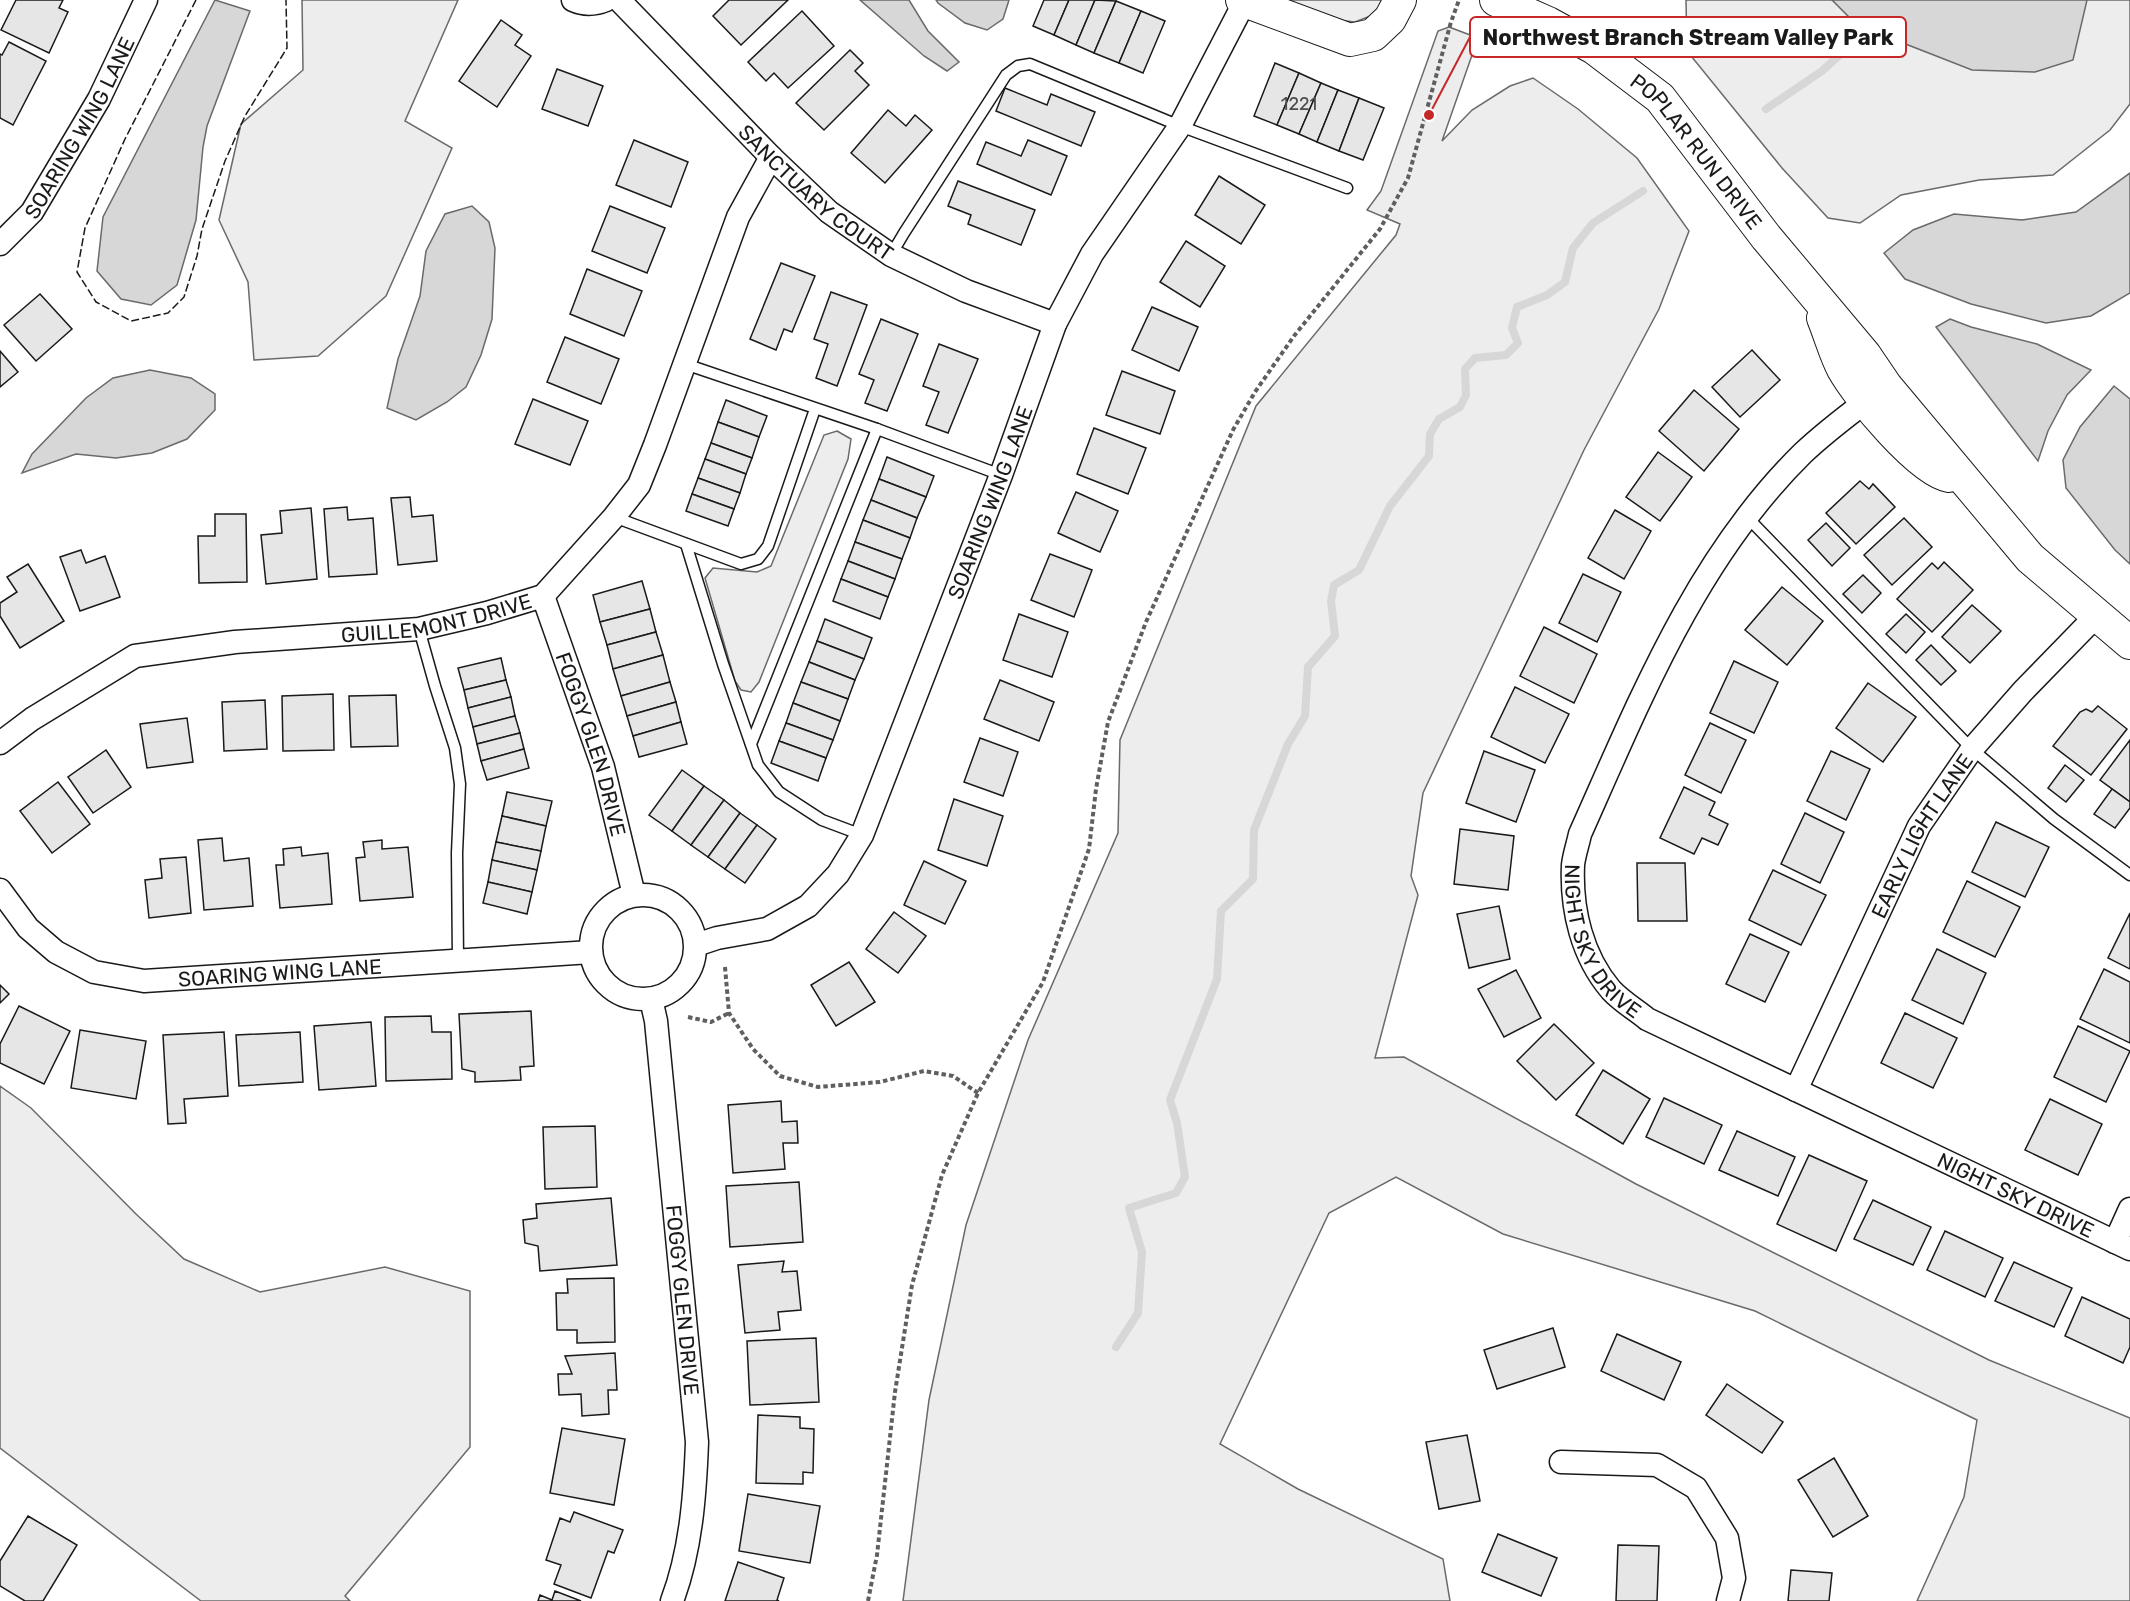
<svg xmlns="http://www.w3.org/2000/svg" width="2130" height="1601" viewBox="0 0 2130 1601" font-family="Rubik,sans-serif">
  <style>
    .built { fill: #ededed; stroke: #6a6a6a; stroke-width: 1.5 }
    .water { fill: #d7d7d7; stroke: #6a6a6a; stroke-width: 1.5 }
    .lines { fill: none; stroke-linecap: round; stroke-linejoin: round }
    .stream { stroke: #d7d7d7; stroke-width: 8 }
    .building { fill: #e6e6e6; stroke: #1a1a1a; stroke-width: 1.5 }
    .lane-casing { stroke: #1a1a1a; stroke-width: 13 }
    .street-casing { stroke: #1a1a1a; stroke-width: 25 }
    .secondary-casing { stroke: #1a1a1a; stroke-width: 34 }
    .path { stroke: #5f5f5f; stroke-width: 4; stroke-dasharray: 4.5 3; stroke-linecap: butt }
    .lane { stroke: #fff; stroke-width: 10 }
    .street { stroke: #fff; stroke-width: 22 }
    .secondary { stroke: #fff; stroke-width: 32 }
    .fence { stroke: #1a1a1a; stroke-width: 1.5; stroke-dasharray: 8 3; stroke-linecap: butt }
    .labels { text-anchor: middle; dominant-baseline: central; stroke-width: 4.5; stroke-linejoin: round; paint-order: stroke }
    .number-label { font-size: 18px; fill: #4d4d4d }
    .street-label { font-size: 21px; fill: #1a1a1a; stroke: #fff }
    .leader { fill: none; stroke: #c62828; stroke-width: 2 }
    .callout-dot { fill: #c62828; stroke: #fff; stroke-width: 2 }
    .callout { fill: #fff; stroke: #c62828; stroke-width: 2 }
    .callout-label { font-size: 22px; text-anchor: middle; font-weight: bold; fill: #1a1a1a }
  </style>
  <rect width="100%" height="100%" fill="#fff"/>
  <g class="built">
    <polygon points="302,0 458,0 405,121 452,148 386,296 318,356 254,360 248,282 219,220 241,124 303,70"/>
    <polygon points="1288,0 1389,0 1373,15 1355,22 1337,20"/>
    <polygon points="1686,0 2130,0 2130,104 2110,130 2053,175 1979,180 1901,195 1860,223 1828,218 1782,168 1687,51"/>
    <polygon points="1449,27 1478,38 1442,141 1472,110 1510,86 1533,78 1578,109 1637,158 1689,231 1659,309 1584,450 1423,793 1411,876 1418,895 1375,1058 1404,1057 1636,1184 1989,1360 2130,1418 2130,1601 1917,1601 1964,1497 1977,1420 1755,1311 1503,1234 1396,1177 1329,1213 1220,1444 1298,1489 1443,1559 1450,1601 903,1601 929,1400 966,1225 1028,1040 1118,833 1120,740 1256,406 1396,235 1400,224 1367,210 1381,191 1438,31"/>
    <polygon points="837,431 851,439 848,459 759,682 751,692 741,690 735,681 705,578 713,568 757,572 771,566 824,435"/>
    <polygon points="0,1086 31,1108 136,1214 184,1259 260,1292 385,1267 470,1291 470,1447 345,1596 350,1601 201,1601 0,1448"/>
  </g>
  <g class="water">
    <polygon points="215,0 250,11 207,126 203,147 196,220 177,285 151,305 121,299 97,271 103,217"/>
    <polygon points="860,0 909,0 928,31 959,62 947,71 924,56"/>
    <polygon points="936,0 1009,0 1003,19 987,30 965,23 938,3"/>
    <polygon points="1832,0 2087,0 2073,60 2035,72 1972,70 1857,25"/>
    <polygon points="2130,173 2130,293 2091,316 2046,323 1971,304 1905,279 1884,253 1913,230 1954,214 2022,220 2076,212"/>
    <polygon points="472,206 489,222 495,248 492,319 481,355 466,387 447,402 416,420 387,408 398,359 420,296 426,251 445,214"/>
    <polygon points="1950,319 1971,327 2037,344 2091,370 2067,395 2048,431 2038,461 1936,327"/>
    <polygon points="150,370 191,378 215,394 215,410 187,439 152,453 116,458 76,454 22,473 32,454 86,398 113,378"/>
    <polygon points="2114,386 2130,399 2130,564 2115,550 2066,488 2063,460 2080,427"/>
  </g>
  <g class="lines">
    <g class="stream">
      <polyline points="1766,109 1822,71 1875,23"/>
      <polyline points="1116,1347 1138,1313 1142,1252 1129,1208 1176,1193 1185,1177 1177,1123 1170,1100 1217,979 1221,911 1253,879 1254,830 1288,744 1305,716 1308,667 1335,636 1331,601 1334,585 1359,570 1390,506 1429,456 1430,434 1439,419 1460,407 1466,395 1465,369 1475,358 1506,355 1518,343 1512,328 1517,307 1547,295 1565,282 1573,248 1593,223 1643,191"/>
    </g>
  </g>
  <g class="building">
    <polygon points="16,0 63,0 59,8 68,12 49,53 1,30"/>
    <polygon points="729,0 788,0 741,45 713,16"/>
    <polygon points="1044,0 1069,0 1054,35 1033,26"/>
    <polygon points="1069,0 1095,0 1076,45 1054,35"/>
    <polygon points="1095,0 1116,1 1094,53 1076,45"/>
    <polygon points="1116,1 1141,11 1119,63 1094,53"/>
    <polygon points="802,11 834,46 788,88 774,73 766,81 748,62"/>
    <polygon points="1141,11 1165,21 1143,73 1119,63"/>
    <polygon points="501,20 522,35 515,45 531,56 497,107 459,81"/>
    <polygon points="9,42 46,61 13,125 0,118 0,54 2,55"/>
    <polygon points="850,50 863,63 855,71 869,85 824,130 796,103"/>
    <polygon points="1275,63 1299,73 1277,125 1254,116"/>
    <polygon points="557,69 603,86 588,126 542,109"/>
    <polygon points="1299,73 1321,83 1299,134 1277,125"/>
    <polygon points="1321,83 1338,90 1317,142 1299,134"/>
    <polygon points="1005,88 1047,105 1051,94 1095,112 1081,146 996,111"/>
    <polygon points="1338,90 1359,98 1339,151 1317,142"/>
    <polygon points="1359,98 1384,108 1363,160 1339,151"/>
    <polygon points="888,110 906,126 915,115 932,130 885,183 851,153"/>
    <polygon points="634,140 688,162 671,207 616,185"/>
    <polygon points="1028,140 1067,156 1051,195 977,164 986,142 1021,156"/>
    <polygon points="1219,176 1265,205 1241,244 1195,215"/>
    <polygon points="958,181 1035,210 1021,245 968,224 971,215 948,206"/>
    <polygon points="610,206 665,228 647,273 592,251"/>
    <polygon points="1186,241 1225,266 1200,307 1160,282"/>
    <polygon points="781,263 815,276 792,332 784,329 776,350 750,339"/>
    <polygon points="587,269 642,291 624,336 570,314"/>
    <polygon points="831,292 867,305 837,386 816,378 828,344 814,339"/>
    <polygon points="40,294 72,329 36,361 4,325"/>
    <polygon points="1152,307 1198,327 1179,371 1132,350"/>
    <polygon points="881,319 918,334 887,411 865,403 874,380 859,374"/>
    <polygon points="565,337 619,359 601,404 547,382"/>
    <polygon points="939,344 978,359 948,433 926,425 939,392 923,386"/>
    <polygon points="1752,350 1780,380 1740,417 1712,387"/>
    <polygon points="0,351 18,372 0,387"/>
    <polygon points="1122,371 1175,391 1160,434 1106,415"/>
    <polygon points="1694,390 1739,429 1704,471 1659,431"/>
    <polygon points="533,399 588,421 570,465 515,444"/>
    <polygon points="726,400 767,416 759,437 718,422"/>
    <polygon points="718,422 759,437 752,458 711,443"/>
    <polygon points="1094,428 1146,448 1128,494 1077,474"/>
    <polygon points="711,443 752,458 746,474 705,459"/>
    <polygon points="1658,452 1692,477 1660,521 1626,497"/>
    <polygon points="887,457 934,476 926,497 879,479"/>
    <polygon points="705,459 746,474 740,493 698,478"/>
    <polygon points="698,478 740,493 734,509 692,494"/>
    <polygon points="879,479 926,497 917,518 871,500"/>
    <polygon points="1860,481 1869,489 1873,484 1895,507 1856,544 1826,513"/>
    <polygon points="1076,492 1118,511 1100,552 1058,533"/>
    <polygon points="692,494 734,509 728,526 686,511"/>
    <polygon points="410,497 412,517 433,515 437,561 398,565 391,498"/>
    <polygon points="871,500 917,518 910,538 863,520"/>
    <polygon points="347,507 348,520 373,518 377,574 329,577 324,509"/>
    <polygon points="311,508 317,579 266,584 261,535 282,533 280,511"/>
    <polygon points="1615,510 1651,531 1624,579 1588,558"/>
    <polygon points="215,514 246,514 247,582 199,583 198,536 215,536"/>
    <polygon points="1904,518 1932,547 1892,585 1864,555"/>
    <polygon points="863,520 910,538 902,559 855,542"/>
    <polygon points="1826,523 1850,548 1832,566 1808,540"/>
    <polygon points="855,542 902,559 895,579 848,561"/>
    <polygon points="81,550 86,563 105,556 120,597 80,611 60,557"/>
    <polygon points="1050,554 1092,570 1074,617 1031,600"/>
    <polygon points="848,561 895,579 888,597 841,579"/>
    <polygon points="1944,562 1973,590 1932,632 1897,599 1932,563 1938,569"/>
    <polygon points="28,564 64,621 20,648 0,616 0,603 17,592 7,577"/>
    <polygon points="1583,574 1621,592 1597,642 1559,623"/>
    <polygon points="1863,575 1881,593 1862,613 1843,594"/>
    <polygon points="841,579 888,597 880,619 833,601"/>
    <polygon points="642,581 650,609 600,622 593,595"/>
    <polygon points="1782,587 1823,621 1787,665 1745,630"/>
    <polygon points="1972,605 2001,631 1970,663 1942,637"/>
    <polygon points="650,609 656,632 607,645 600,622"/>
    <polygon points="1019,614 1068,632 1052,677 1003,660"/>
    <polygon points="1906,614 1925,632 1906,653 1886,634"/>
    <polygon points="825,619 872,638 864,659 817,641"/>
    <polygon points="1544,627 1597,654 1574,703 1520,676"/>
    <polygon points="656,632 663,655 613,669 607,645"/>
    <polygon points="817,641 864,659 855,680 809,662"/>
    <polygon points="1931,645 1956,671 1941,685 1916,660"/>
    <polygon points="663,655 670,682 621,696 613,669"/>
    <polygon points="501,658 506,680 464,690 458,668"/>
    <polygon points="1734,661 1778,682 1754,733 1710,713"/>
    <polygon points="809,662 855,680 848,699 801,682"/>
    <polygon points="506,680 511,697 468,708 464,690"/>
    <polygon points="1000,680 1054,702 1039,741 984,719"/>
    <polygon points="670,682 676,702 627,716 621,696"/>
    <polygon points="801,682 848,699 840,721 793,703"/>
    <polygon points="1868,683 1916,717 1883,762 1836,728"/>
    <polygon points="1515,687 1569,714 1545,763 1491,737"/>
    <polygon points="333,694 334,750 283,751 282,696"/>
    <polygon points="396,695 398,746 351,747 349,696"/>
    <polygon points="511,697 515,716 473,727 468,708"/>
    <polygon points="265,700 267,749 224,751 222,702"/>
    <polygon points="676,702 681,722 633,736 627,716"/>
    <polygon points="793,703 840,721 833,740 786,723"/>
    <polygon points="2098,706 2127,729 2091,775 2053,746 2080,712 2086,709 2092,712"/>
    <polygon points="515,716 520,733 477,744 473,727"/>
    <polygon points="187,718 193,762 147,768 140,724"/>
    <polygon points="681,722 687,744 639,757 633,736"/>
    <polygon points="786,723 833,740 826,758 779,741"/>
    <polygon points="1710,723 1746,740 1721,793 1685,775"/>
    <polygon points="520,733 524,749 481,761 477,744"/>
    <polygon points="980,738 1018,752 1003,796 964,782"/>
    <polygon points="2130,740 2130,802 2100,780"/>
    <polygon points="779,741 826,758 818,781 771,763"/>
    <polygon points="524,749 529,768 487,780 481,761"/>
    <polygon points="106,750 131,787 93,813 68,777"/>
    <polygon points="1484,751 1535,770 1516,822 1466,803"/>
    <polygon points="1831,751 1870,769 1846,820 1807,801"/>
    <polygon points="2065,765 2084,780 2066,802 2048,788"/>
    <polygon points="682,770 704,786 672,831 649,815"/>
    <polygon points="58,782 90,824 52,853 20,811"/>
    <polygon points="704,786 724,800 691,845 672,831"/>
    <polygon points="1684,787 1715,802 1709,815 1728,824 1718,845 1702,838 1694,854 1660,838"/>
    <polygon points="2112,789 2130,802 2130,808 2115,828 2094,814"/>
    <polygon points="507,792 552,801 546,826 502,816"/>
    <polygon points="954,799 1003,816 987,866 938,850"/>
    <polygon points="724,800 740,813 708,857 691,845"/>
    <polygon points="740,813 757,825 725,869 708,857"/>
    <polygon points="1805,813 1844,832 1820,883 1781,864"/>
    <polygon points="502,816 546,826 541,851 496,842"/>
    <polygon points="1996,822 2049,847 2025,897 1972,872"/>
    <polygon points="757,825 776,839 745,883 725,869"/>
    <polygon points="1460,829 1514,836 1508,890 1454,884"/>
    <polygon points="222,838 224,861 249,858 253,906 204,910 198,840"/>
    <polygon points="382,840 382,849 408,847 413,897 360,901 356,858 365,857 363,842"/>
    <polygon points="496,842 541,851 537,870 492,860"/>
    <polygon points="301,847 302,856 328,853 332,904 280,908 276,865 284,865 283,849"/>
    <polygon points="186,857 191,913 149,918 145,880 162,878 160,859"/>
    <polygon points="492,860 537,870 532,892 488,882"/>
    <polygon points="924,861 966,881 945,924 904,905"/>
    <polygon points="1637,863 1685,863 1687,921 1638,921"/>
    <polygon points="1773,870 1826,895 1801,945 1749,920"/>
    <polygon points="1967,881 2020,907 1995,957 1943,932"/>
    <polygon points="488,882 532,892 527,914 483,903"/>
    <polygon points="1499,906 1510,959 1469,968 1457,914"/>
    <polygon points="894,912 926,936 898,973 866,949"/>
    <polygon points="2130,913 2130,969 2108,958"/>
    <polygon points="1750,934 1789,952 1765,1002 1726,984"/>
    <polygon points="1937,949 1986,973 1963,1024 1912,1000"/>
    <polygon points="849,962 875,1002 836,1026 811,985"/>
    <polygon points="2104,969 2130,982 2130,1043 2080,1019"/>
    <polygon points="1516,970 1541,1018 1504,1037 1478,989"/>
    <polygon points="0,985 9,994 0,1003"/>
    <polygon points="19,1006 70,1031 44,1084 0,1063 0,1044"/>
    <polygon points="531,1011 534,1066 520,1067 521,1080 475,1082 475,1072 462,1069 459,1014"/>
    <polygon points="1905,1013 1957,1038 1933,1088 1881,1063"/>
    <polygon points="431,1016 432,1032 451,1032 452,1079 386,1081 385,1017"/>
    <polygon points="371,1022 376,1086 319,1090 314,1026"/>
    <polygon points="1554,1024 1594,1063 1556,1100 1517,1061"/>
    <polygon points="2078,1026 2130,1051 2106,1102 2054,1077"/>
    <polygon points="80,1030 146,1041 136,1099 71,1088"/>
    <polygon points="224,1032 228,1096 184,1099 186,1123 168,1124 163,1035"/>
    <polygon points="300,1032 303,1082 239,1086 236,1035"/>
    <polygon points="1603,1070 1650,1099 1623,1144 1576,1115"/>
    <polygon points="1664,1098 1722,1125 1704,1164 1646,1137"/>
    <polygon points="2050,1099 2102,1124 2078,1175 2025,1150"/>
    <polygon points="781,1101 782,1122 797,1121 798,1143 783,1143 785,1169 733,1173 728,1105"/>
    <polygon points="595,1126 597,1187 545,1189 543,1127"/>
    <polygon points="1737,1131 1795,1157 1778,1196 1719,1170"/>
    <polygon points="1809,1155 1867,1181 1836,1251 1777,1224"/>
    <polygon points="799,1182 803,1242 730,1247 726,1186"/>
    <polygon points="611,1198 617,1265 540,1271 538,1246 525,1243 523,1220 537,1218 536,1204"/>
    <polygon points="1873,1200 1931,1227 1913,1265 1854,1239"/>
    <polygon points="1945,1231 2003,1258 1985,1297 1927,1270"/>
    <polygon points="784,1261 782,1272 797,1271 801,1310 778,1312 780,1330 745,1333 738,1265"/>
    <polygon points="2014,1262 2072,1288 2054,1327 1995,1301"/>
    <polygon points="614,1278 615,1342 577,1343 577,1330 557,1330 556,1293 568,1293 567,1279"/>
    <polygon points="2082,1297 2130,1319 2130,1347 2123,1363 2065,1336"/>
    <polygon points="1553,1328 1565,1367 1497,1389 1484,1350"/>
    <polygon points="1617,1334 1681,1362 1664,1400 1601,1371"/>
    <polygon points="816,1338 819,1402 750,1405 747,1341"/>
    <polygon points="615,1353 617,1390 608,1390 609,1414 582,1416 581,1394 559,1395 558,1374 572,1374 565,1356"/>
    <polygon points="1727,1384 1783,1422 1762,1453 1706,1415"/>
    <polygon points="758,1415 800,1417 800,1428 814,1429 813,1473 803,1472 803,1484 756,1483"/>
    <polygon points="562,1428 625,1439 614,1505 550,1493"/>
    <polygon points="1467,1435 1480,1501 1439,1509 1426,1442"/>
    <polygon points="1834,1458 1868,1516 1833,1537 1798,1480"/>
    <polygon points="748,1494 820,1506 810,1563 739,1551"/>
    <polygon points="574,1512 623,1530 614,1553 608,1551 591,1598 554,1584 561,1565 546,1560 560,1518 570,1522"/>
    <polygon points="28,1516 77,1545 43,1601 25,1601 0,1586 0,1561"/>
    <polygon points="1498,1534 1557,1558 1541,1596 1482,1572"/>
    <polygon points="1618,1545 1659,1546 1657,1601 1616,1601"/>
    <polygon points="738,1562 784,1578 777,1600 779,1601 725,1601"/>
    <polygon points="1791,1570 1832,1573 1829,1601 1788,1601"/>
    <polygon points="555,1591 581,1601 538,1601 540,1595 552,1600"/>
  </g>
  <g class="lines">
    <g class="lane-casing">
      <g id="lane">
        <polyline points="891,255 904,233 1006,75 1018,66 1030,64 1180,126 1347,188"/>
        <polyline points="685,364 877,429 1001,475"/>
        <polyline points="614,517 741,564 758,559 768,546 815,409"/>
        <polyline points="1747,517 1972,749 2054,819 2130,875"/>
        <polyline points="686,544 723,664 758,765 779,792 822,820 862,835"/>
        <polyline points="419,629 435,686 455,748 460,784 457,853 458,961"/>
        <polyline points="751,744 877,429"/>
      </g>
    </g>
    <g class="street-casing">
      <g id="street">
        <path d="M573 0C584 5 594 5 606 0"/>
        <path id="s1" d="M619 0 771 157 829 212 891 255 966 291 1055 324"/>
        <path id="s2" d="M0 244 32 212 99 99 146 0"/>
        <path id="s3" d="M1877 393C1852 412 1826 431 1803 453 1696 558 1640 700 1580 834 1578 844 1574 855 1573 865 1571 910 1582 956 1611 990 1621 1001 1636 1010 1647 1019L2130 1249"/>
        <path id="s4" d="M543 596 603 767 634 895"/>
        <path id="s5" d="M0 743 32 719 135 656 235 642 419 629 487 613 543 596 614 517 639 485 655 445 738 217 771 157"/>
        <path id="s6" d="M0 890 28 928 56 952 94 972 144 981 591 952"/>
        <circle cx="643" cy="947" r="52"/>
        <path id="s7" d="M696 945 717 938 767 929 808 906 838 874 862 835 1001 475 1055 324 1092 254 1180 126 1245 1"/>
        <path id="s8" d="M651 999 656 1021 697 1442C695 1495 691 1551 672 1601"/>
        <path id="s9" d="M1796 1090 1919 826 1972 749 2023 691 2097 615"/>
        <polyline points="2115,1242 2130,1209"/>
        <polyline points="1561,1462 1657,1465 1696,1488 1727,1538 1734,1578 1728,1601"/>
      </g>
    </g>
    <g class="secondary-casing">
      <g id="secondary">
        <polyline points="1242,0 1350,40 1373,35 1390,19 1400,0"/>
        <path id="s10" d="M1496 0 1548 23 1594 48 1660 98 1766 237 1865 355 1886 386 2030 558 2130 643"/>
        <path d="M1823 318C1830 335 1835 354 1843 369 1858 396 1920 471 1949 476"/>
      </g>
    </g>
    <g class="path">
      <polyline points="725,967 729,1013 753,1049 780,1076 818,1087 880,1082 924,1071 953,1076 978,1093"/>
      <polyline points="688,1017 711,1022 729,1013"/>
      <polyline points="868,1601 877,1555 895,1392 912,1285 942,1175 978,1093 1043,982 1089,849 1096,789 1108,722 1146,622 1233,430 1255,392 1294,336 1380,229 1408,178 1451,22 1459,0"/>
    </g>
    <use href="#lane" class="lane"/>
    <use href="#street" class="street"/>
    <use href="#secondary" class="secondary"/>
    <polyline class="fence" points="196,0 125,139 85,228 77,272 96,302 131,321 168,313 184,297 197,256 202,229 225,161 245,116 287,48 286,0"/>
  </g>
  <g class="labels">
    <g class="number-label">
      <text x="1299" y="104">1221</text>
    </g>
    <g class="street-label">
      <text stroke="none"><textPath href="#s2" startOffset="142">SOARING WING LANE</textPath></text>
      <text stroke="none"><textPath href="#s10" startOffset="256">POPLAR RUN DRIVE</textPath></text>
      <text stroke="none"><textPath href="#s1" startOffset="276">SANCTUARY COURT</textPath></text>
      <text stroke="none"><textPath href="#s7" startOffset="566">SOARING WING LANE</textPath></text>
      <text stroke="none"><textPath href="#s5" startOffset="465">GUILLEMONT DRIVE</textPath></text>
      <text stroke="none"><textPath href="#s4" startOffset="156">FOGGY GLEN DRIVE</textPath></text>
      <text stroke="none"><textPath href="#s9" startOffset="284">EARLY LIGHT LANE</textPath></text>
      <text stroke="none"><textPath href="#s3" startOffset="656">NIGHT SKY DRIVE</textPath></text>
      <text stroke="none"><textPath href="#s6" startOffset="314">SOARING WING LANE</textPath></text>
      <text stroke="none"><textPath href="#s3" startOffset="1160">NIGHT SKY DRIVE</textPath></text>
      <text stroke="none"><textPath href="#s8" startOffset="303">FOGGY GLEN DRIVE</textPath></text>
    </g>
  </g>
  <path class="leader" d="M1429 115L1470 37"/>
  <circle class="callout-dot" cx="1429" cy="115" r="6"/>
  <rect class="callout" x="1470" y="17" width="436" height="40" rx="6"/>
  <g class="callout-label">
    <text x="1688" y="45">Northwest Branch Stream Valley Park</text>
  </g>
</svg>
